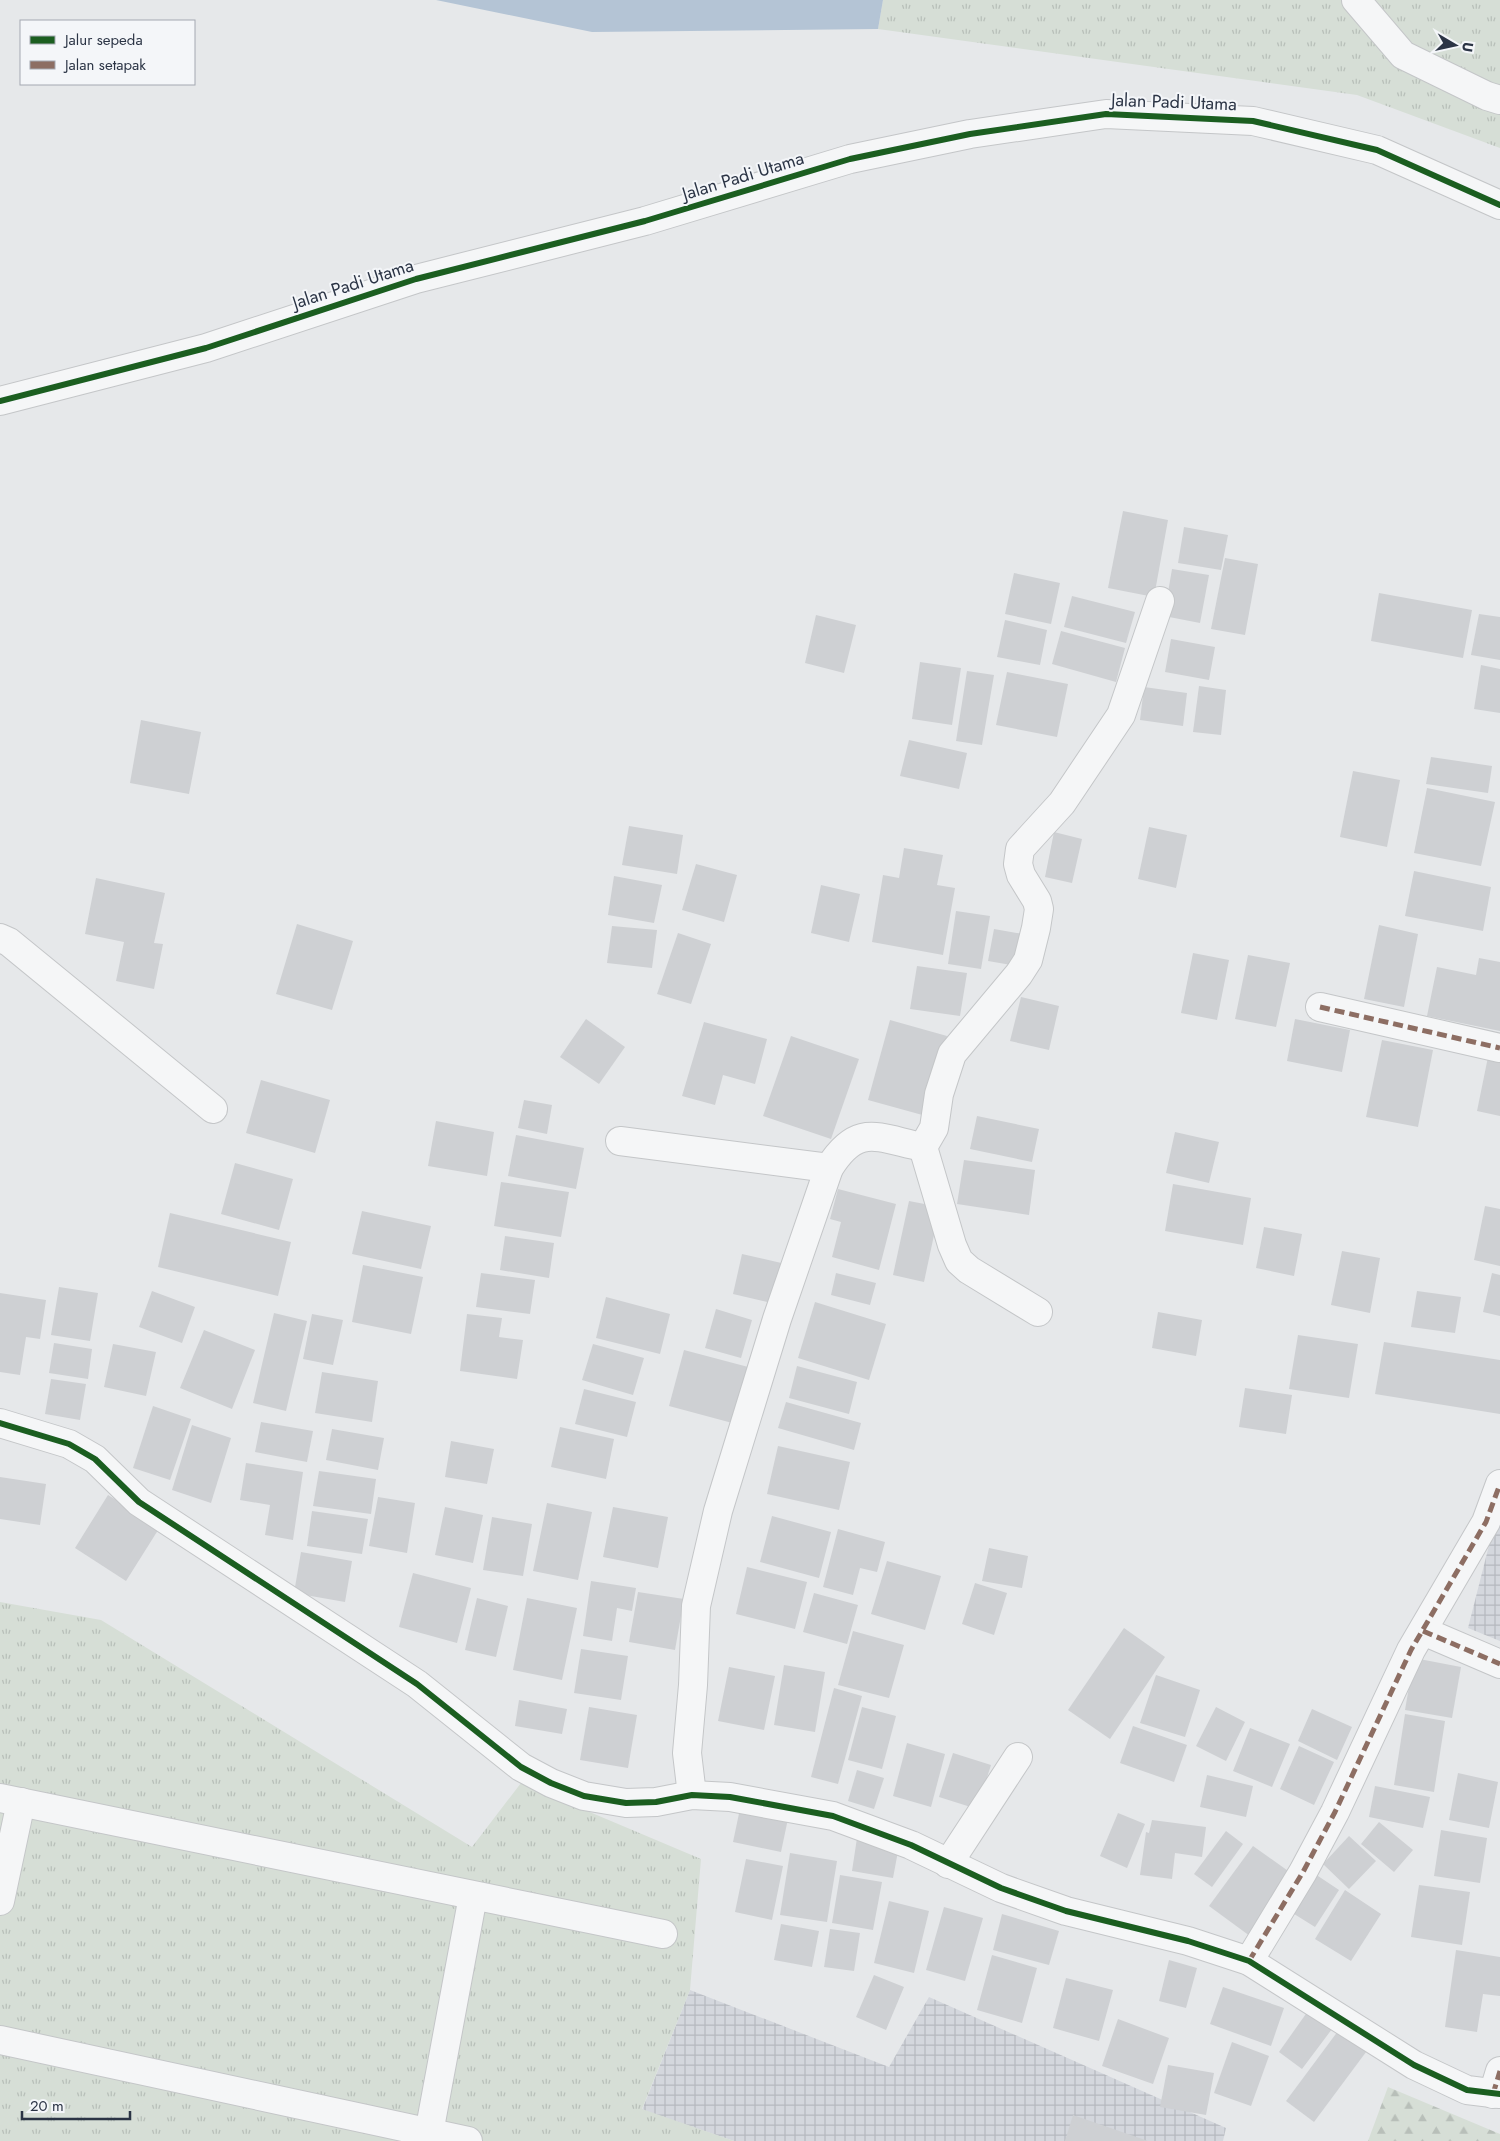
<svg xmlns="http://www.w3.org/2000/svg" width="1500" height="2141" viewBox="0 0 1500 2141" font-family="Jost,sans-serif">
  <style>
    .industrial { fill: url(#industrial-grid) }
    .grass { fill: url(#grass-tufts) }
    .forest { fill: url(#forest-firs) }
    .water { fill: #b4c4d5 }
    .building { fill: #ced0d3 }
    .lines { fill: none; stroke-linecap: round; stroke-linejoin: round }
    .minor-casing { stroke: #c4c6c8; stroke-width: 30 }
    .minor { stroke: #f5f6f7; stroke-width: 28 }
    .quiet { stroke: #8d6e63; stroke-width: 5; stroke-dasharray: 10 5; stroke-linecap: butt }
    .cycleway-casing { stroke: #f4f6f9; stroke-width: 9 }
    .cycleway { stroke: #1b5e20; stroke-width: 6 }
    .labels { text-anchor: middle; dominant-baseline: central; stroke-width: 4; stroke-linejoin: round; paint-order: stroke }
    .street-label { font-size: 18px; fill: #2b3445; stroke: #f4f6f9 }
  </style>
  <defs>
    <pattern id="industrial-grid" width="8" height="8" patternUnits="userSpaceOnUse" patternTransform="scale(1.25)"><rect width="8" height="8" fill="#d4d7dd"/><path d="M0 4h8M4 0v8" fill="none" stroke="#b6b9bf"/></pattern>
    <pattern id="grass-tufts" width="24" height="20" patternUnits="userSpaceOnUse" patternTransform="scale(1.25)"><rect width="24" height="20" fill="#d6ded6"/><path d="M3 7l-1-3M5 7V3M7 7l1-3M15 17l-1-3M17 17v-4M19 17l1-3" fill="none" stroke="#b8bfb9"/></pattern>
    <pattern id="forest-firs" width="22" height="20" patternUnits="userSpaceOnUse" patternTransform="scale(1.25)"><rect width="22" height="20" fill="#d6ded6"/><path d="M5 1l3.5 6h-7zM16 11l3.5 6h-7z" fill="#b8bfb9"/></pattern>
  </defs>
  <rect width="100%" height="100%" fill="#e6e8ea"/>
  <g class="industrial">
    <polygon points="1500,1502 1500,1641 1468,1628"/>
    <polygon points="690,1990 889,2067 929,1997 1226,2128 1223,2141 734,2141 642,2110"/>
  </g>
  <g class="grass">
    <polygon points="883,0 1500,0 1500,148 1357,95 878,29"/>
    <polygon points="0,1602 101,1620 472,1847 521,1783 701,1859 690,1990 642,2109 734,2141 0,2141"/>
  </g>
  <polygon class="forest" points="1388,2087 1500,2134 1500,2141 1368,2141"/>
  <polygon class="water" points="436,0 883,0 878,29 592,32"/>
  <g class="building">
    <polygon points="1123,511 1168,520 1154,597 1108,588"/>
    <polygon points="1184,527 1228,535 1221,570 1178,563"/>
    <polygon points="1225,558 1258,564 1245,635 1211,629"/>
    <polygon points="1172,569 1209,575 1200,623 1164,616"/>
    <polygon points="1014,573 1060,583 1051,624 1005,614"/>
    <polygon points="1379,593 1472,610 1463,658 1371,641"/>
    <polygon points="1072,596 1135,612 1126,643 1064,627"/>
    <polygon points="1479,614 1500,617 1500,660 1471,655"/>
    <polygon points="816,615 856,625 844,673 805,663"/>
    <polygon points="1005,620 1047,630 1040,665 997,657"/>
    <polygon points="1061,631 1125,648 1116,682 1052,664"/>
    <polygon points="1171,639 1215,647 1209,680 1165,672"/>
    <polygon points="920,662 961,668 952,725 912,719"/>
    <polygon points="1481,665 1500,669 1500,713 1474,709"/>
    <polygon points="967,671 994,675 982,745 956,741"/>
    <polygon points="1007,672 1068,684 1057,737 996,725"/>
    <polygon points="1199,686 1226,690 1221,735 1193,732"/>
    <polygon points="1144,687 1187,693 1183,726 1140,720"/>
    <polygon points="141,720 201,732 189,794 130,783"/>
    <polygon points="909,740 967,753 959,789 900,776"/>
    <polygon points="1431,757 1492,766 1488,793 1426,784"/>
    <polygon points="1353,771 1400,780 1387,847 1340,837"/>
    <polygon points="1427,788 1495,802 1481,866 1414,853"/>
    <polygon points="629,826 683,835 677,874 622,865"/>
    <polygon points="1149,827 1187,835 1176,888 1138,879"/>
    <polygon points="1054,832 1082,839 1072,883 1045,877"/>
    <polygon points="904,848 943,855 937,885 955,888 943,955 872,942 883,875 899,878"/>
    <polygon points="696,864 737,875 724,922 682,910"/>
    <polygon points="1414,871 1491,887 1483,931 1405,916"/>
    <polygon points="614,876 662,885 654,923 608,915"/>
    <polygon points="96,878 165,893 154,943 163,944 154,989 116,981 124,942 85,934"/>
    <polygon points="821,885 860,894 849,942 811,933"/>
    <polygon points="956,911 990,916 981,969 948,964"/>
    <polygon points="297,924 353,941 332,1010 276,994"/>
    <polygon points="1379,925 1418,934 1404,1007 1364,999"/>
    <polygon points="612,926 657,930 652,968 607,963"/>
    <polygon points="994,929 1023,934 1017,966 988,961"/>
    <polygon points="678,933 711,944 691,1004 657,994"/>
    <polygon points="1193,953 1229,960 1217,1020 1181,1013"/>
    <polygon points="1248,955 1290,963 1276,1027 1235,1019"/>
    <polygon points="1479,958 1500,962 1500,1031 1427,1016 1437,967 1476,975"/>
    <polygon points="917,966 967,973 960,1016 910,1009"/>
    <polygon points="1021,997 1059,1006 1049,1050 1010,1041"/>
    <polygon points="586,1019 625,1047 599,1084 560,1057"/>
    <polygon points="1295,1019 1350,1030 1342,1072 1287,1061"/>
    <polygon points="890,1020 947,1036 926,1116 868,1100"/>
    <polygon points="704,1022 767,1039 755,1084 723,1075 715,1105 682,1096"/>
    <polygon points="791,1036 859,1059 831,1139 763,1116"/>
    <polygon points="1382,1040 1433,1050 1418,1127 1366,1117"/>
    <polygon points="1488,1057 1500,1059 1500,1116 1477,1111"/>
    <polygon points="261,1080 330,1100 315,1153 246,1133"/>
    <polygon points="524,1100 552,1105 547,1134 518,1128"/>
    <polygon points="977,1116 1039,1129 1032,1162 970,1149"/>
    <polygon points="436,1121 494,1132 487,1176 428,1166"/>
    <polygon points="1175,1132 1219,1142 1209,1183 1166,1173"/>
    <polygon points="516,1135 584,1148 576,1189 508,1176"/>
    <polygon points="964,1160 1035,1170 1029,1215 957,1204"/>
    <polygon points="235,1163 293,1179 279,1230 221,1214"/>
    <polygon points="501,1182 569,1192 561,1237 494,1226"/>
    <polygon points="1173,1184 1251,1198 1243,1245 1165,1231"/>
    <polygon points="838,1189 896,1204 879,1270 832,1257 841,1222 830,1219"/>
    <polygon points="909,1201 940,1207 924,1282 893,1275"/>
    <polygon points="1485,1206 1500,1209 1500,1266 1474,1260"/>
    <polygon points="362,1211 431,1226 421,1269 352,1254"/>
    <polygon points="170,1213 291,1242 278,1296 158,1267"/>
    <polygon points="1264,1227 1302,1234 1294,1276 1256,1268"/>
    <polygon points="505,1236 554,1243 549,1278 500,1270"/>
    <polygon points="1342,1251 1380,1258 1370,1313 1331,1305"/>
    <polygon points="742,1254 790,1265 780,1305 733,1294"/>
    <polygon points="363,1265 423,1277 411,1334 352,1322"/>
    <polygon points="481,1273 535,1280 530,1314 476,1307"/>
    <polygon points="836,1273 876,1283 870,1305 831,1295"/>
    <polygon points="1492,1273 1500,1275 1500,1316 1483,1312"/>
    <polygon points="59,1287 98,1293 90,1341 51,1335"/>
    <polygon points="152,1291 195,1307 182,1343 139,1327"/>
    <polygon points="1417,1291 1461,1297 1455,1333 1411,1327"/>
    <polygon points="0,1293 46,1300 40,1339 26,1337 20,1375 0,1372"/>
    <polygon points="606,1297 670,1314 660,1354 596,1338"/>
    <polygon points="815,1302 886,1324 869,1380 798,1358"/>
    <polygon points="716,1309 752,1320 741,1358 705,1348"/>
    <polygon points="1158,1312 1202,1320 1196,1356 1152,1348"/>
    <polygon points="274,1313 307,1321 286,1411 253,1403"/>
    <polygon points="312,1314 343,1320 333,1365 303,1359"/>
    <polygon points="467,1314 502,1318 499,1337 523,1340 517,1379 460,1371"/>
    <polygon points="204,1330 255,1350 232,1409 180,1388"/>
    <polygon points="1298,1335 1358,1344 1349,1398 1289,1389"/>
    <polygon points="1384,1342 1500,1360 1500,1414 1375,1394"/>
    <polygon points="54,1343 92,1349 88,1379 49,1373"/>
    <polygon points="113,1344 156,1352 146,1396 104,1387"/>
    <polygon points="593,1344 644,1358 633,1395 582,1380"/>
    <polygon points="684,1350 752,1368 736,1424 669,1406"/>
    <polygon points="797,1366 857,1382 849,1414 789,1398"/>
    <polygon points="322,1372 378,1381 372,1422 315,1413"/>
    <polygon points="51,1379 86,1384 80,1420 45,1414"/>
    <polygon points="1245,1388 1292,1395 1286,1434 1239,1427"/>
    <polygon points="584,1389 636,1402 627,1437 575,1424"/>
    <polygon points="786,1402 861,1423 854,1450 778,1428"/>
    <polygon points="153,1406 191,1419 170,1480 133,1468"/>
    <polygon points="261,1422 313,1431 307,1462 255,1452"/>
    <polygon points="192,1425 231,1438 211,1503 172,1490"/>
    <polygon points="560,1427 614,1439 606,1479 551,1467"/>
    <polygon points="332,1429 384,1438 378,1470 326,1460"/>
    <polygon points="451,1441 494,1449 487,1484 445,1477"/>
    <polygon points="778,1446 850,1462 839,1510 767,1494"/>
    <polygon points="246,1463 303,1472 293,1540 265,1535 270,1505 240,1500"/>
    <polygon points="319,1471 376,1479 371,1514 313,1506"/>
    <polygon points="0,1477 46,1484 40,1525 0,1519"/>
    <polygon points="108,1495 160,1527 126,1581 75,1548"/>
    <polygon points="378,1497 415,1503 407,1553 369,1546"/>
    <polygon points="547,1503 592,1512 578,1580 533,1571"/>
    <polygon points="445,1507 483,1515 473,1563 435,1555"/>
    <polygon points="613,1507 668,1517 658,1568 603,1557"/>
    <polygon points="312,1511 368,1519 362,1554 307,1546"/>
    <polygon points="772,1516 831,1532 819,1578 760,1562"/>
    <polygon points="492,1517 532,1524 523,1576 483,1570"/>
    <polygon points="838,1529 885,1542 877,1572 860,1568 853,1595 823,1587"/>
    <polygon points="989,1548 1028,1556 1022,1588 982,1581"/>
    <polygon points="301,1552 352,1561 345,1602 294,1593"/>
    <polygon points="887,1561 941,1576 925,1630 871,1614"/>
    <polygon points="747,1567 807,1582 795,1629 736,1614"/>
    <polygon points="413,1573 471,1588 457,1643 399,1627"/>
    <polygon points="591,1581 636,1588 632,1611 617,1608 612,1641 583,1636"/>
    <polygon points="975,1583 1007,1593 994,1635 962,1624"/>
    <polygon points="638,1592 684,1599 675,1650 629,1642"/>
    <polygon points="814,1593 858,1605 847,1644 803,1632"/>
    <polygon points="477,1598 508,1606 496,1657 465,1650"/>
    <polygon points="527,1598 577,1608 562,1680 513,1670"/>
    <polygon points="1124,1628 1165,1657 1110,1739 1068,1710"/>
    <polygon points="853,1631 904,1645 889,1698 838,1685"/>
    <polygon points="581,1649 628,1656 621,1700 574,1693"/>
    <polygon points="1414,1658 1461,1667 1452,1718 1405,1710"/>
    <polygon points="784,1665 825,1672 815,1732 774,1725"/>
    <polygon points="729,1667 775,1676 764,1730 718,1721"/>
    <polygon points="1156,1675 1200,1690 1185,1737 1140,1723"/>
    <polygon points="834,1688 862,1696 838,1784 811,1777"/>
    <polygon points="519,1700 567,1709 562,1734 515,1726"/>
    <polygon points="589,1707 637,1715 628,1768 580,1760"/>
    <polygon points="862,1707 896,1716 882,1769 848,1760"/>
    <polygon points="1216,1707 1245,1722 1226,1761 1196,1746"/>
    <polygon points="1312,1709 1352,1727 1337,1760 1298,1741"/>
    <polygon points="1405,1714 1445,1721 1434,1792 1394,1785"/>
    <polygon points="1133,1726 1187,1745 1174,1782 1120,1763"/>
    <polygon points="1250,1728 1290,1744 1272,1787 1233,1771"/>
    <polygon points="907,1743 945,1754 931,1807 893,1796"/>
    <polygon points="1299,1746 1334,1762 1314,1805 1280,1789"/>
    <polygon points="953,1753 991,1765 977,1809 939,1797"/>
    <polygon points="857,1770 884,1778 874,1809 848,1801"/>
    <polygon points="1458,1773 1498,1782 1489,1828 1449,1820"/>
    <polygon points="1207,1775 1253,1786 1246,1817 1200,1807"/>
    <polygon points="1375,1786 1430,1797 1423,1828 1369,1817"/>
    <polygon points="741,1804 789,1814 781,1852 733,1842"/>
    <polygon points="1118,1813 1145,1824 1127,1868 1100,1856"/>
    <polygon points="1152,1820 1206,1827 1202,1857 1175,1853 1172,1879 1140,1875 1146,1832 1149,1833"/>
    <polygon points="1379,1822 1413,1850 1394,1872 1361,1844"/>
    <polygon points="1441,1830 1487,1838 1480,1883 1434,1876"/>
    <polygon points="1226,1831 1243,1844 1212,1887 1194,1874"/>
    <polygon points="1349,1836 1376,1861 1349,1889 1323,1864"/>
    <polygon points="857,1838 899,1846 893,1878 852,1871"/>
    <polygon points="1253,1846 1298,1878 1254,1939 1209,1906"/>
    <polygon points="790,1853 837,1861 827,1922 780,1915"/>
    <polygon points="746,1859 783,1866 772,1920 735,1912"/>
    <polygon points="1315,1874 1339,1890 1315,1927 1291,1912"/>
    <polygon points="840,1875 882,1882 873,1930 832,1923"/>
    <polygon points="1419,1885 1470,1892 1462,1945 1411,1937"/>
    <polygon points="1345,1890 1381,1914 1351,1961 1315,1939"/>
    <polygon points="889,1901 929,1911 914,1973 874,1963"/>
    <polygon points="944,1907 983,1918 965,1981 926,1970"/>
    <polygon points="1002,1914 1059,1931 1049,1965 993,1950"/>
    <polygon points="781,1924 819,1931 812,1967 774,1960"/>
    <polygon points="830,1929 860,1933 854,1971 824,1967"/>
    <polygon points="1456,1950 1500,1957 1500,1996 1483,1994 1477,2032 1445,2027"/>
    <polygon points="992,1955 1037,1968 1022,2023 977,2010"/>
    <polygon points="1169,1960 1197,1968 1186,2008 1159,2001"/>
    <polygon points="874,1975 904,1987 886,2030 856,2017"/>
    <polygon points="1066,1978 1113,1990 1099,2041 1053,2028"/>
    <polygon points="1223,1987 1284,2008 1271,2046 1210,2024"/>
    <polygon points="1308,2011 1332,2029 1302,2069 1279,2052"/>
    <polygon points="1118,2019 1169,2038 1153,2084 1102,2066"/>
    <polygon points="1341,2027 1369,2048 1314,2122 1286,2101"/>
    <polygon points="1232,2042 1269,2056 1251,2106 1214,2093"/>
    <polygon points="1168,2065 1214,2073 1206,2115 1160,2107"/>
    <polygon points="1073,2115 1148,2141 1065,2141"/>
  </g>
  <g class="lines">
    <g class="minor-casing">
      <g id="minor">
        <polyline points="1356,0 1403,55 1487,96 1500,100"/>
        <polyline points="0,401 206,348 416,279 645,221 850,159 970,134 1106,114 1253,121 1377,150 1500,205"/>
        <polyline points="0,938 9,942 213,1109"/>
        <polyline points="1320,1007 1500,1048"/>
        <polyline points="620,1141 829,1168"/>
        <polyline points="923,1147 952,1245 959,1261 969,1270 1038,1312"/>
        <polyline points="0,1423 69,1444 95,1459 139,1502 417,1684 521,1767 551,1783 584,1796 626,1803 656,1802 692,1795 730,1797 833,1816 911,1845 1001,1888 1066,1911 1188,1941 1249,1961 1414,2065 1467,2090 1500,2094"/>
        <polyline points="1423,1631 1500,1664"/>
        <path d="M692 1795 687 1753 693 1685 696 1606 718 1511 777 1319 829 1168C858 1122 877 1138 923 1147L934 1128 939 1094 952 1054 1019 974 1028 960 1036 928 1039 909 1037 901 1021 875 1018 864 1020 849 1062 803 1121 715 1160 601"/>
        <polyline points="0,1798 663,1934"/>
        <polyline points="948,1864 1018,1757"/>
        <polyline points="0,1901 21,1802"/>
        <polyline points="1249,1961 1303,1872 1335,1812 1411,1650 1486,1522 1500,1484"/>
        <polyline points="0,2040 468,2141"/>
        <polyline points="1493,2094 1500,2071"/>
        <polyline points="429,2133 473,1896"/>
      </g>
    </g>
    <use href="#minor" class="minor"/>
    <g class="quiet">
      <polyline points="1320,1007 1500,1048"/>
      <polyline points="1423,1631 1500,1664"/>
      <polyline points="1249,1961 1303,1872 1335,1812 1411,1650 1486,1522 1500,1484"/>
      <polyline points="1493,2094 1500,2071"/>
    </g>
    <g class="cycleway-casing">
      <g id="cycleway">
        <polyline points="0,401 206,348 416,279 645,221 850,159 970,134 1106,114 1253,121 1377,150 1500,205"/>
        <polyline points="0,1423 69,1444 95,1459 139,1502 417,1684 521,1767 551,1783 584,1796 626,1803 656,1802 692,1795 730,1797 833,1816 911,1845 1001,1888 1066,1911 1188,1941 1249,1961 1414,2065 1467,2090 1500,2094"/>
      </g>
    </g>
    <use href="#cycleway" class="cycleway"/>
  </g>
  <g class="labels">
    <g class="street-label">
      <text transform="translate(1174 102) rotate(2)">Jalan Padi Utama</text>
      <text transform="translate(743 176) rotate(-17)">Jalan Padi Utama</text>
      <text transform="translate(353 284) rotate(-18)">Jalan Padi Utama</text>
    </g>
  </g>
  <rect x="20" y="20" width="175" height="65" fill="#f4f6f9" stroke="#a4a8b1"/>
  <rect x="30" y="36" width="25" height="8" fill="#1b5e20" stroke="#a4a8b1"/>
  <text x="65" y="45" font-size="15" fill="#2b3445">Jalur sepeda</text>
  <rect x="30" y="61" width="25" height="8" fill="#8d6e63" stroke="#a4a8b1"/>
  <text x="65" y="70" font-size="15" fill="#2b3445">Jalan setapak</text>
  <g transform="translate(1455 45) rotate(99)" stroke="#f4f6f9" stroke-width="4" paint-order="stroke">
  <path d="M0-4L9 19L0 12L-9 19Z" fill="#2b3445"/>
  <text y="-8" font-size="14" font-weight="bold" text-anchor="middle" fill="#2b3445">U</text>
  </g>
  <path d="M22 2111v8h108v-8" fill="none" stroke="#2b3445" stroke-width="2.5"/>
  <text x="30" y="2111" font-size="15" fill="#2b3445" stroke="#f4f6f9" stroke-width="4" paint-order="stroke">20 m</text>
</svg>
